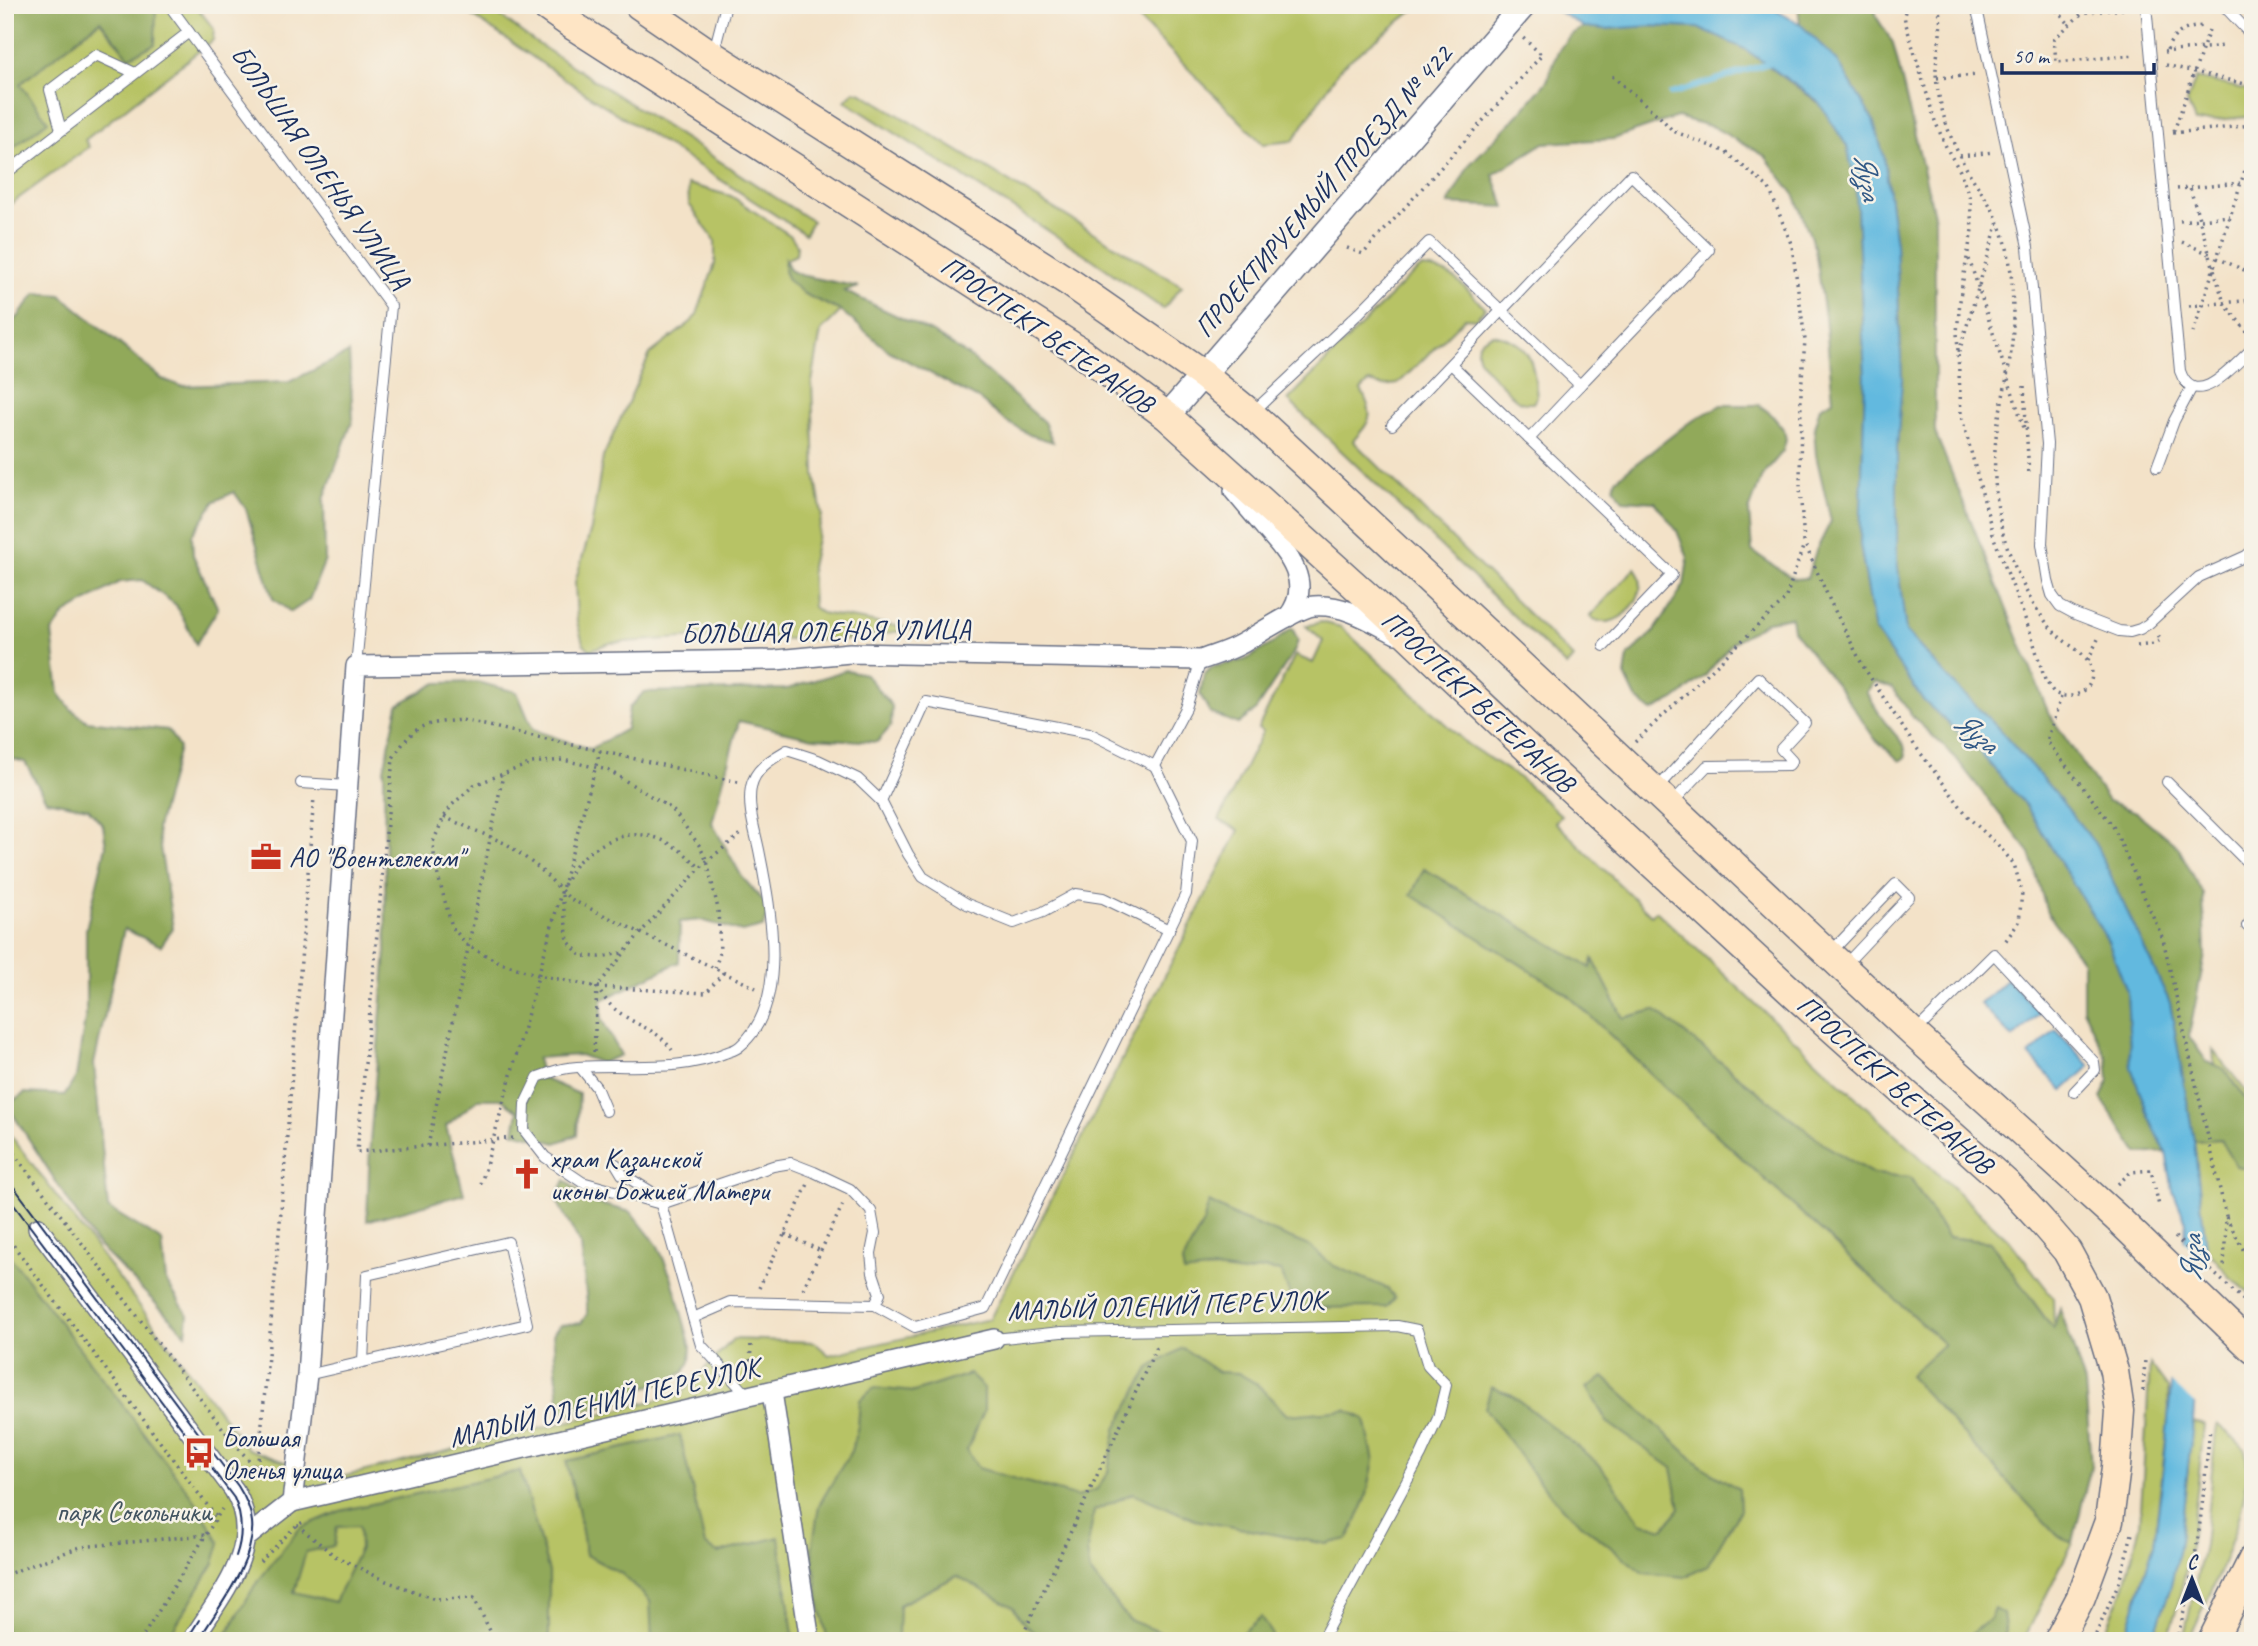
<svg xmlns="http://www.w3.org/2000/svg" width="2258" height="1646" viewBox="0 0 2258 1646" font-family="Caveat,sans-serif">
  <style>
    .green { fill: #b7c365; stroke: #697962; stroke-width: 2 }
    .forest { fill: #91a95a; stroke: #566c5c; stroke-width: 2; fill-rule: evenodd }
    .water { fill: #62b9df; stroke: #3e749e; stroke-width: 2 }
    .pier { fill: #f3e2c8 }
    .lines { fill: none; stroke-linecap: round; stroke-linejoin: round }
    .stream { stroke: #62b9df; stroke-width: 6 }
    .service-casing { stroke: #676e83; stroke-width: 12 }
    .minor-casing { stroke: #676e83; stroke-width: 22 }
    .tertiary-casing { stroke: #676e83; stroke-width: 27 }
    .secondary-casing { stroke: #676e83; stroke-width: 31 }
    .path { stroke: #676e83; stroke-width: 3.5; stroke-dasharray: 2 5; stroke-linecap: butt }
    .service { stroke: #fff; stroke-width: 10 }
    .minor { stroke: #fff; stroke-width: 19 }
    .tertiary { stroke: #fff; stroke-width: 24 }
    .secondary { stroke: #fee5c5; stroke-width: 28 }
    .tram { stroke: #1b2f5e; stroke-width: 2 }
    .tertiary-bridge-casing { stroke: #676e83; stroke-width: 27; stroke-linecap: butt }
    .secondary-bridge-casing { stroke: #676e83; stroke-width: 31; stroke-linecap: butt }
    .path-bridge { stroke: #676e83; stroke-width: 3.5; stroke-dasharray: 2 5; stroke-linecap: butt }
    .tertiary-bridge { stroke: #fff; stroke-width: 24 }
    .secondary-bridge { stroke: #fee5c5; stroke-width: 28 }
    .labels { text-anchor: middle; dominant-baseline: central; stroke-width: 5; stroke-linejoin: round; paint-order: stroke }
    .street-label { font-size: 28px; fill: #1b2f5e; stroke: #f7f3e8 }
    .poi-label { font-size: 28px; fill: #1b2f5e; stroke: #f7f3e8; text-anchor: start }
    .park-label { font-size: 28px; fill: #425460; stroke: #f7f3e8 }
    .water-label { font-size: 30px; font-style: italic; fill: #305885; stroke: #f7f3e8 }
  </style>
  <rect width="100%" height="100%" fill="#f7f3e8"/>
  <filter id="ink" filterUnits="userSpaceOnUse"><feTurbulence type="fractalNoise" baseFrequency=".0143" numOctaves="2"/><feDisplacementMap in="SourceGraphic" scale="14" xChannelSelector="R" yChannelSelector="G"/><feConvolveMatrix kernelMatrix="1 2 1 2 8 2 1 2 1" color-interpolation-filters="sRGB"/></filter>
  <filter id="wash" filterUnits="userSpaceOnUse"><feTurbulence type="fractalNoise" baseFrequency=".00686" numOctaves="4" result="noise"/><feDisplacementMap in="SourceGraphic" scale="28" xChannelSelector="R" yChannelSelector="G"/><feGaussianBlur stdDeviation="1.57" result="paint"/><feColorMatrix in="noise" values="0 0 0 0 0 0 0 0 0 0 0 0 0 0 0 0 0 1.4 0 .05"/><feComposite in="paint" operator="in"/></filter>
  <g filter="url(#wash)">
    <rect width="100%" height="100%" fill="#f3e2c8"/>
    <g class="green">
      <polygon points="5,5 195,5 214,29 213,40 85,140 89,147 5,208"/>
      <polygon points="457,5 485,5 532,40 812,221 805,234 588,95"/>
      <polygon points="1125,5 1420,5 1341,67 1293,141 1263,144"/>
      <polygon points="2196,78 2253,91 2253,107 2247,117 2195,122 2187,102"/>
      <polygon points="854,91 862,93 1182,286 1163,309 1089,257 845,101"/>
      <polygon points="688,184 731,196 791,236 797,245 796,255 785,260 784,271 804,294 841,311 821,331 812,382 815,474 822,515 811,567 813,607 821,613 913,629 844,640 698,637 610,643 590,650 583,643 577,622 575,582 591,529 603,457 650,354 691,322 697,314 715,264 715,241 689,204"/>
      <path d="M1421 268C1454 269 1463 286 1485 308L1476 319 1465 318 1398 384 1382 386 1369 382 1361 390C1376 417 1370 421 1353 441L1573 658 1566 666 1288 400 1406 280Z"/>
      <path d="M1493 334C1532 342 1533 363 1537 396L1533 403C1527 403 1522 404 1517 400 1511 396 1506 389 1501 384 1486 370 1460 346 1493 334Z"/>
      <path d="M1635 568C1656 594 1613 638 1590 616Z"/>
      <polygon points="1321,622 1341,627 1467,744 1521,779 1561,815 1555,822 1651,915 1656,911 2009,1240 2053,1297 2054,1330 1990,1242 1947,1237 1910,1177 1873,1174 1825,1145 1655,1010 1623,1018 1593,961 1591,968 1424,869 1412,895 1567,994 1681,1102 1944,1344 1910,1376 2058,1536 2073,1542 2023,1641 5,1641 5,1128 248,1449 333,1479 681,1394 733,1339 814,1342 829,1355 990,1319 1239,830 1219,820 1263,731 1258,728 1295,655 1313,663 1323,641 1306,626"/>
      <polygon points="2213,1050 2253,1100 2253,1296 2230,1277 2206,1248 2194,1141 2220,1139"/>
      <polygon points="2150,1364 2168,1388 2169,1413 2154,1544 2124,1641 2101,1641 2125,1585 2140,1525"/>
      <path d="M2193 1422 2204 1425C2196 1497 2192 1572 2166 1641H2152L2170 1589 2179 1548Z"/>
      <path d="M2217 1424C2226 1432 2239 1441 2245 1450 2258 1496 2209 1598 2188 1641H2183L2204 1545Z"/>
    </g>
    <g class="forest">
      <polygon points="5,5 169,5 156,10 155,44 129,57 100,21 20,84 48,121 5,154"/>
      <polygon points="1798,5 1874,5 1877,18 1893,43 1935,219 1935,432 2049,714 2108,801 2136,812 2178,847 2203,894 2205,955 2189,1036 2207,1062 2224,1069 2253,1109 2253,1169 2236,1166 2220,1139 2194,1141 2170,1003 2096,845 2055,793 1996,726 1948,678 1906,632 1897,560 1897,447 1902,379 1896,244 1884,157 1873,120 1838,62 1800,24"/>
      <polygon points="1651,26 1698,28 1745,49 1820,104 1847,146 1856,186 1865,376 1860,544 1875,631 1924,701 1977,749 2027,807 2108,941 2127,991 2131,1067 2150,1119 2166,1152 2138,1154 2101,1098 2109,1080 2107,1058 2083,1009 2083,962 2047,912 2030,853 1954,756 1914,718 1892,688 1875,682 1866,692 1884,721 1904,745 1906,756 1900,761 1875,739 1846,697 1793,630 1791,617 1768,621 1732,643 1705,676 1674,700 1652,711 1636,698 1625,675 1628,656 1654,632 1684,585 1688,558 1677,531 1655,502 1623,500 1614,487 1616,479 1687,424 1721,405 1759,405 1771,414 1784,430 1786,440 1783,451 1762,476 1749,511 1752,551 1794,579 1807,578 1816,551 1831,521 1816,455 1814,428 1820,407 1833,400 1825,317 1815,249 1795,196 1765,156 1713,127 1677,117 1613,139 1544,143 1493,175 1505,207 1448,204 1469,165 1520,113 1547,81 1558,51 1570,35 1584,27 1605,29"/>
      <polygon points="785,259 790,270 800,275 859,287 844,291 931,332 970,357 1044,422 1053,442 1030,435 1004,420 980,400 889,351 841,311 804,294 788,280 784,271"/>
      <polygon points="36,293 61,295 162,379 181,386 289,382 349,353 353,419 324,499 325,560 309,600 291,612 273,599 246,509 234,492 215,501 192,535 193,555 218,609 196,644 176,605 142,580 120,582 65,614 52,632 59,693 71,709 87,721 168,730 179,748 157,828 173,928 161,946 124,929 94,1064 108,1208 162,1241 166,1281 188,1315 186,1334 94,1241 7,1105 25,1093 65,1095 76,1077 86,1013 86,929 106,846 103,825 88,808 46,800 25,762 5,757 5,326 18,317"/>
      <polygon points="1292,628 1298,640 1295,650 1255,711 1238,724 1210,713 1200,694 1204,675 1212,667 1245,660 1273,643"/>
      <polygon points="846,670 865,674 892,706 891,726 877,742 813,738 739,721 712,823 742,877 770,908 763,927 742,932 701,920 680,922 679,962 602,1000 602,1020 621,1055 601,1063 580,1055 537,1058 542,1078 579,1094 577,1135 556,1143 514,1132 518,1111 501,1099 478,1099 446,1126 464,1194 367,1221 370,1143 386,951 384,769 398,705 437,683 477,682 517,692 533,730 590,749 626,729 629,708 644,692 787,689"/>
      <polygon points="1424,869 1591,968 1593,959 1623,1018 1655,1010 1825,1145 1873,1174 1910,1177 1947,1237 1990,1242 2053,1329 2060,1308 2085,1384 2091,1466 2073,1542 2058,1536 1909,1376 1944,1344 1681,1102 1567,994 1411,895"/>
      <polygon points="565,1180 591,1202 631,1212 658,1246 672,1279 691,1347 690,1362 684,1372 665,1383 644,1387 626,1399 573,1414 562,1413 559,1402 553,1334 560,1325 581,1323 587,1314 587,1303 581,1246 556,1199"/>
      <polygon points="1209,1202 1237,1217 1309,1246 1334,1266 1387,1288 1395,1298 1387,1307 1302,1308 1290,1296 1281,1271 1265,1269 1243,1273 1215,1269 1184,1273 1182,1263 1203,1223"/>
      <polygon points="5,1250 196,1502 220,1543 214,1563 166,1641 5,1641"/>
      <polygon points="1183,1348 1218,1372 1238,1373 1257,1384 1287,1415 1346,1410 1365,1419 1374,1461 1366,1499 1348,1539 1326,1544 1195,1520 1133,1493 1094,1511 1087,1551 1090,1572 1129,1620 1183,1641 1046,1641 1025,1625 1013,1607 957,1576 899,1605 898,1637 886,1641 828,1641 820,1607 812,1550 819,1505 851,1451 858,1426 860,1400 874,1388 914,1392 969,1374 984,1388 984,1411 967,1450 978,1468 1078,1497 1097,1489 1108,1472 1116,1429 1149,1368"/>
      <polygon points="1604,1377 1701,1466 1739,1489 1740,1510 1707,1566 1685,1577 1643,1573 1563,1509 1535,1477 1485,1408 1491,1387 1512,1395 1599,1464 1641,1522 1663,1529 1680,1508 1672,1468 1607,1422 1587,1387"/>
      <polygon points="680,1435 705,1545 718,1553 779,1537 794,1641 652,1641 650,1601 622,1574 586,1555 578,1509 566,1461"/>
      <path d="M520 1471 549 1572V1641H223L255 1585 300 1528 340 1511ZM359 1526 360 1548 335 1602 294 1592 306 1552 334 1546 337 1527Z"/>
      <polygon points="1994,1609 2003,1614 2006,1633 1999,1641 1963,1641 1990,1619"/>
      <polygon points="1261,1617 1272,1635 1272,1641 1232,1641"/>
    </g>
    <g class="water">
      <polygon points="1548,5 1766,5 1800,24 1838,62 1873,120 1884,157 1896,244 1902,379 1897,447 1897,560 1906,632 1948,678 1996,726 2055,793 2096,845 2170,1003 2194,1141 2206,1248 2193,1422 2179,1548 2170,1589 2152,1641 2124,1641 2154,1544 2163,1474 2186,1222 2173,1191 2166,1152 2150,1119 2131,1067 2127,991 2108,941 2027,807 1977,749 1924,701 1875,631 1860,544 1865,376 1856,186 1847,146 1817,100 1745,49 1698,28 1651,26 1605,29 1584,27"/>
      <polygon points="2007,979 2040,1013 2013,1038 1980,1004"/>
      <polygon points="2056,1030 2090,1066 2063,1091 2029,1055"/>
    </g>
    <polygon class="pier" points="2181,1238 2209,1264 2198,1407 2169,1381"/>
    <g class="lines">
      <polyline class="stream" points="1671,94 1773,62"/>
    </g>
  </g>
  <g filter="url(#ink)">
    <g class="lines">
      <g class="service-casing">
        <g id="service">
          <polyline points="169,5 391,306 356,666"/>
          <polyline points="1975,5 1979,18 2028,247 2047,444 2042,544 2048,581 2052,595 2060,606 2075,614 2119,631 2130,632 2140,629 2148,624 2199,577 2246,556 2253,550"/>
          <path d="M2146 5 2180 371C2195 414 2236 363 2253 348"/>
          <polyline points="2223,5 2253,37"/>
          <polyline points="714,51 726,5"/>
          <polyline points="61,130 50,90 96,55 135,73"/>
          <polyline points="5,174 189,32"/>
          <polyline points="1451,364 1529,439"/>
          <polyline points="1254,411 1360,312 1429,242 1580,385 1529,439 1672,575 1604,646"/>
          <polyline points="1392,425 1631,175 1709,250 1580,385"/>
          <polyline points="2157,467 2174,421 2192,387"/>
          <polyline points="2167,782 2253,868"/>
          <polyline points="301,783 348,786"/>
          <polyline points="1656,790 1758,678 1805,723 1781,749 1792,761 1789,765 1707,766 1672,803"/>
          <polyline points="881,801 926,702 1089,733 1155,766"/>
          <polyline points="2253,918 2247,926 2253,931"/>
          <polyline points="1830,953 1896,884 1909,897 1844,966"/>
          <polyline points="1914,1033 1994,954 2094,1062 2095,1070 2074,1092"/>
          <polyline points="580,1067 596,1087 606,1111"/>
          <polyline points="616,1164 622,1174 650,1191 661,1204 773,1166 791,1163 814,1172 850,1189 871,1211 875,1233 871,1253 873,1273 880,1294 875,1305"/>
          <path d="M693 1318 661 1204 582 1182 545 1157 524 1130 525 1104 538 1077C547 1074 558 1069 568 1068 620 1062 676 1074 725 1053 730 1051 736 1050 740 1046 789 1005 771 910 760 855 756 833 747 809 751 787 755 768 772 759 787 750L818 760 858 779 881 801 908 854 923 877 967 904 1014 923 1043 912 1076 894 1103 898 1169 930"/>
          <polyline points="994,1339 1061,1332 1397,1326 1417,1330 1428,1366 1446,1385 1438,1418 1421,1455 1321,1641"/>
          <polyline points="307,1375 527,1324 508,1242 367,1275 363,1362"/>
          <polyline points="749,1397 701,1345 693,1318 730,1302 875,1305 915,1327 986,1308 1186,894 1192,841 1155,766 1186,708 1201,660"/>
        </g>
      </g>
      <g class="minor-casing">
        <g id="minor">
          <path d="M1234 491C1245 504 1255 516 1266 529 1289 555 1314 584 1288 617"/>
          <path d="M38 1228 234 1490C267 1545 220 1595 192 1641"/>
          <polyline points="772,1392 810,1641"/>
          <polyline points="292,1502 994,1339"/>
          <path d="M247 1537 292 1502 307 1375 356 666 776 660 850 653 1201 660C1214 655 1229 651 1241 644 1257 635 1299 607 1314 606 1344 604 1371 621 1396 634"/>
        </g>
      </g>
      <g class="tertiary-casing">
        <polyline id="tertiary" points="1167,416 1503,29"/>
      </g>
      <g class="secondary-casing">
        <g id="secondary">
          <polyline points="544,5 575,27 1075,348 1167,416 1370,599 1542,762 1796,996 2007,1184 2042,1222 2067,1251 2092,1297 2114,1371 2120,1411 2116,1467 2109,1521 2081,1597 2058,1641"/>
          <polyline points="639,5 712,55 1072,284 1203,375 1251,414 1340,496 1913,1033 2119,1220"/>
          <polyline points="2228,1325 2253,1349"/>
          <polyline points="2212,1641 2253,1559"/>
        </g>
      </g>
      <g class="path">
        <path d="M1907 5 1904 15 1905 21 1935 121 1947 149 1960 171 1970 199 1972 230 1961 291 1957 332 1961 414 1994 538 2031 634 2045 680 2054 693C2072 702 2097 691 2091 667 2087 654 2071 647 2061 638 2053 632 2046 622 2040 614 2026 595 2011 560 2004 537 1994 502 1992 458 1998 422 2004 389 2013 356 2013 322 2013 292 2012 256 2001 228 1992 204 1976 186 1964 164 1953 144 1944 122 1940 100 1937 90 1936 78 1936 68 1937 49 1945 22 1937 5"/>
        <polyline points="2052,5 2070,25"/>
        <polyline points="2091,5 2054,39 2056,62 2136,55"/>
        <polyline points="1939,8 1958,5 1960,7"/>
        <polyline points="2086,12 2124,9 2124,5"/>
        <path d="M2167 50C2173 32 2187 27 2205 26"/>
        <polyline points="2164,52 2225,46"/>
        <polyline points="2166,65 2253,86"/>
        <polyline points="1612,76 1659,116 1673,131 1726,152 1769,188 1792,246 1805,340 1801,391 1800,489 1804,542 1830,601 1863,666 1913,743 1970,819 1997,844 2014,864 2022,892 2019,922 2004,943"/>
        <polyline points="1937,78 1977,75"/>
        <polyline points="2174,131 2209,30"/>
        <polyline points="2173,133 2253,125"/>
        <polyline points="1960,156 1993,152"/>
        <polyline points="2190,188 2240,183"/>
        <polyline points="2177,189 2190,188 2224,303 2249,334"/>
        <polyline points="2180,221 2230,216"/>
        <polyline points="2182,242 2210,254"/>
        <polyline points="1347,248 1363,254 1542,55 1523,38"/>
        <polyline points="2217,258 2253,274"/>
        <polyline points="1969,259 2025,431"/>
        <polyline points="2189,306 2253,300"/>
        <polyline points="2193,333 2253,145"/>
        <polyline points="1959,352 1998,222"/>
        <polyline points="2024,386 2029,476"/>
        <polyline points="2137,646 2154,644 2161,640 2156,633"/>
        <polyline points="2088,660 2099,637"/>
        <polyline points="2061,697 2047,741 2113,826 2163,939 2226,1216 2224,1270"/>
        <polyline points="1635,742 1785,600 1804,544"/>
        <polyline points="444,817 507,844 539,868 570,899 756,988"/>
        <path d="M564 885C569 877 573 867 579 861 622 822 662 828 700 868"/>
        <polyline points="562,895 568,941 581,956 600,957 622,953"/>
        <polyline points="715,968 720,952 718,909 707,861 699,845 672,809 608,770 563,760 532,763 474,785 452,805 444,817 433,842 435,865 452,927 468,946 501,963 538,975 597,987 706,993 724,972"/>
        <path d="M597 987C604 999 612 1008 623 1015 643 1029 657 1029 672 1050"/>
        <polyline points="594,1052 597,987 641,932 707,861 741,834"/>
        <path d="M513 1138 357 1152 393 758C416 723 421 724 462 720L738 782"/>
        <polyline points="5,1142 237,1447 257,1469"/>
        <polyline points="428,1146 503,775"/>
        <polyline points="481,1184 600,751"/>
        <polyline points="2118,1184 2131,1172 2151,1170 2159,1206"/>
        <polyline points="2226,1217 2253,1268"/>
        <polyline points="5,1234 216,1517"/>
        <polyline points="785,1234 821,1251"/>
        <polyline points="759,1288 808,1184"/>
        <polyline points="803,1289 843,1204"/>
        <polyline points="750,1375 751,1340"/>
        <polyline points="2143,1391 2145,1359"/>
        <polyline points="249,1476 257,1469 261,1434 282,1199 314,797"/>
        <polyline points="297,1525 335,1556 386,1581 435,1599 474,1598 495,1641"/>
        <polyline points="260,1562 297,1525 306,1521"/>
        <polyline points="5,1575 80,1547 205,1535"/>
        <polyline points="140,1641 222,1509"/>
        <polyline points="1020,1641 1158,1344"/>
        <polyline points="2093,1641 2119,1582 2132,1534"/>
        <path d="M2176 1641C2197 1571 2203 1500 2210 1427"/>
      </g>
      <use href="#service" class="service"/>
      <use href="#minor" class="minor"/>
      <use href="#tertiary" class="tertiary"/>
      <use href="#secondary" class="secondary"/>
      <g class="tram">
        <path d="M5 1175 238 1486C245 1497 251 1509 252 1522 256 1561 217 1609 198 1641"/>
        <path d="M5 1193 234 1498C243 1518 243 1536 236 1556"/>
        <polyline points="186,1641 199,1620"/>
      </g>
      <g class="tertiary-bridge-casing">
        <polyline id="tertiary-bridge" points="1503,29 1524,5"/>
      </g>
      <g class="secondary-bridge-casing">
        <polyline id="secondary-bridge" points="2119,1220 2228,1325"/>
      </g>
      <polyline class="path-bridge" points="2175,1237 2253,1309"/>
      <use href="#tertiary-bridge" class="tertiary-bridge"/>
      <use href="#secondary-bridge" class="secondary-bridge"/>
    </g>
  </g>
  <defs>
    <g id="office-bare" transform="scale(2.415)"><path d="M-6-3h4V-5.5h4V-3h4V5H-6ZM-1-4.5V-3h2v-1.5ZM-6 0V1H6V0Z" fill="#c8321e" stroke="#f7f3e8" stroke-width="2.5" paint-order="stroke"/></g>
    <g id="church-bare" transform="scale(2.415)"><path d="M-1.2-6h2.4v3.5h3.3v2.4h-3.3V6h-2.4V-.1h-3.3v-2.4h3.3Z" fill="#c8321e" stroke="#f7f3e8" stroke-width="2.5" paint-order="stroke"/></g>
    <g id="bus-bare" transform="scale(2.415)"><path d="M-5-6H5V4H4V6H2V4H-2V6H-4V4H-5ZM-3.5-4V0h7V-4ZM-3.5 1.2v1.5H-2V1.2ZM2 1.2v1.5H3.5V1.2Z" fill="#c8321e" stroke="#f7f3e8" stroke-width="2.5" paint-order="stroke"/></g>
  </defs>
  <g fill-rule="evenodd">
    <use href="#office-bare" x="266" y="857"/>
    <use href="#church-bare" x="527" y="1174"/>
    <use href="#bus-bare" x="199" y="1453"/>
  </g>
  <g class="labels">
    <g class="street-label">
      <text transform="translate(321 167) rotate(55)">БОЛЬШАЯ ОЛЕНЬЯ УЛИЦА</text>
      <text transform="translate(1323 191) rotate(-49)">ПРОЕКТИРУЕМЫЙ ПРОЕЗД № 422</text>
      <text transform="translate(1047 334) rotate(35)">ПРОСПЕКТ ВЕТЕРАНОВ</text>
      <text transform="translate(826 631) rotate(-1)">БОЛЬШАЯ ОЛЕНЬЯ УЛИЦА</text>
      <text transform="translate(1478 701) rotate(43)">ПРОСПЕКТ ВЕТЕРАНОВ</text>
      <text transform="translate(1895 1084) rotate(42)">ПРОСПЕКТ ВЕТЕРАНОВ</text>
      <text transform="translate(1166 1305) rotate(-2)">МАЛЫЙ ОЛЕНИЙ ПЕРЕУЛОК</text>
      <text transform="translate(604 1402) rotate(-13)">МАЛЫЙ ОЛЕНИЙ ПЕРЕУЛОК</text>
    </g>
    <g class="poi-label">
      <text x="289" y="857">АО "Воентелеком"</text>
      <text x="550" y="1158">храм Казанской<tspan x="550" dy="32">иконы Божией Матери</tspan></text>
      <text x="222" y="1437">Большая<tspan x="222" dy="32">Оленья улица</tspan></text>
    </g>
    <g class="park-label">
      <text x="134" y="1511">парк Сокольники</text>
    </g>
    <g class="water-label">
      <text transform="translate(1868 176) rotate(80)">Яуза</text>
      <text transform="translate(1976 732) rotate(39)">Яуза</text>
      <text transform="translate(2191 1259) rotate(-89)">Яуза</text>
    </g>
  </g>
  <rect width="2258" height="1646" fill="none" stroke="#f7f3e8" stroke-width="28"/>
  <g transform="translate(2192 1579)" stroke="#f7f3e8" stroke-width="5" paint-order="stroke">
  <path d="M0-5L12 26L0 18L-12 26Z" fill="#1b2f5e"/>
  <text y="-10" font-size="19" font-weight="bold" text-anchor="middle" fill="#1b2f5e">С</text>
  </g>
  <path d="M2002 63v10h152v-10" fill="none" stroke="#1b2f5e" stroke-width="3.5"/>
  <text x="2013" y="63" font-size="21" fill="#1b2f5e" stroke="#f7f3e8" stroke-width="5" paint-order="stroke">50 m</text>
</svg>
